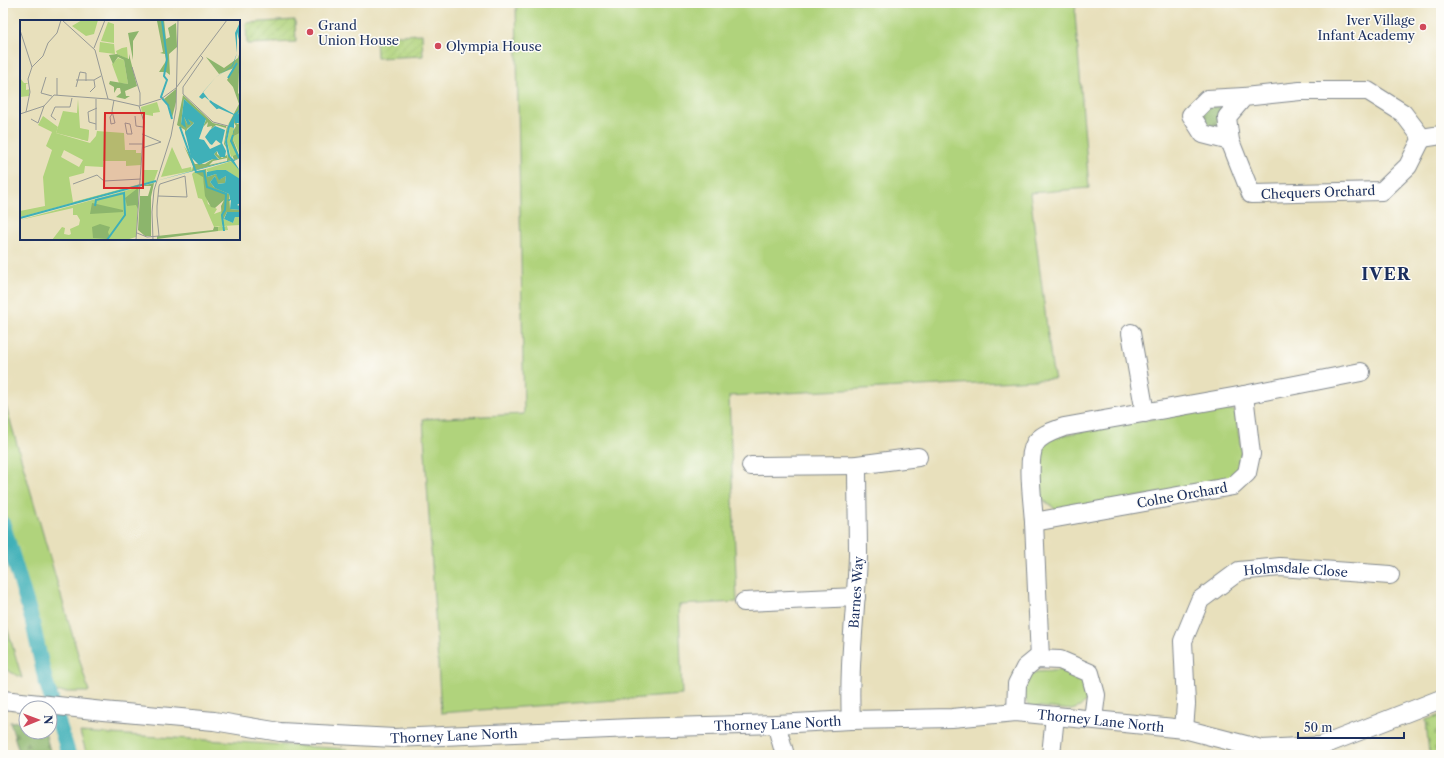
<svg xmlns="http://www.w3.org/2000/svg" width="1444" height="758" viewBox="0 0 1444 758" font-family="'Libre Caslon Text',serif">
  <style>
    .grass { fill: #b0d37c; stroke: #66816d }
    .forest { fill: url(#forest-firs); stroke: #547265 }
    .cemetery { fill: url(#cemetery-stones); stroke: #66816d }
    .garden { fill: url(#garden-furrows); stroke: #66816d }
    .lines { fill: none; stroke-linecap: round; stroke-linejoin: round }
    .canal { stroke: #3fb0b8; stroke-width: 15 }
    .minor-casing { stroke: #82888d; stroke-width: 20 }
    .minor { stroke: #fff; stroke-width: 18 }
    .poi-dot { fill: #d1495b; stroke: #fdfcf7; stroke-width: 1.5 }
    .labels { text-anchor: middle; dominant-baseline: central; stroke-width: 3; stroke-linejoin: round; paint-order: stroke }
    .poi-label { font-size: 13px; fill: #1b2f5e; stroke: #fdfcf7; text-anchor: start }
    .street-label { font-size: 13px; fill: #1b2f5e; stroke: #fdfcf7 }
    .district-label { font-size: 17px; font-weight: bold; letter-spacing: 1px; fill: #1b2f5e; stroke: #fdfcf7 }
    .inset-river { fill: none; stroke: #3fb0b8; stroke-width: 2 }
    .inset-road { fill: none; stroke: #969996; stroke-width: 1 }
    .view { fill: #d62828; fill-opacity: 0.15; stroke: #d62828; stroke-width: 2 }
    .inset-edge { fill: none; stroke: #1b2f5e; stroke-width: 2 }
  </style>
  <defs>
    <pattern id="forest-firs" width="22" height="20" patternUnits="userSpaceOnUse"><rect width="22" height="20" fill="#8cb56c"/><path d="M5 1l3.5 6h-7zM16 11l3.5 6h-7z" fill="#72945c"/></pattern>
    <pattern id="cemetery-stones" width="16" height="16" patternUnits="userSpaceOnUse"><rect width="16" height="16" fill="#b0d37c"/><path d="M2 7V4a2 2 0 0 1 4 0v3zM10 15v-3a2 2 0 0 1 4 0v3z" fill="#97b56e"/></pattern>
    <pattern id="garden-furrows" width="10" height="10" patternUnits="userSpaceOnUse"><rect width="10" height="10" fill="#b0d37c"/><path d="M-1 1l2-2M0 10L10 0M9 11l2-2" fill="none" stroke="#97b56e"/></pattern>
  </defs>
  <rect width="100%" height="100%" fill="#fdfcf7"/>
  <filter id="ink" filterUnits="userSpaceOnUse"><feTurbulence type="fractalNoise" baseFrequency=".025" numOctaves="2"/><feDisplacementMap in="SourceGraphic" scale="8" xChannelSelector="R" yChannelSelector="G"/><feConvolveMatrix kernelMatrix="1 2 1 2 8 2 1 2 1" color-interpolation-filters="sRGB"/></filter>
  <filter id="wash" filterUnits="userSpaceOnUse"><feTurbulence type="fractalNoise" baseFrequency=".012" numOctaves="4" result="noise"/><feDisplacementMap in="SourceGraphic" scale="16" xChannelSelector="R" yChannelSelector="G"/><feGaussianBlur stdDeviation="0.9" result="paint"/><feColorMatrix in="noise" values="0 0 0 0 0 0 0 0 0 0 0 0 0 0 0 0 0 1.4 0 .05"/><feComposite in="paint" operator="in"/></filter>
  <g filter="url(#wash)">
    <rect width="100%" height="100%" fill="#e8e0bc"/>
    <g class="grass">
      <polygon points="516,3 1076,3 1075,14 1089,188 1030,193 1052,367 1055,379 729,396 737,602 679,605 682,695 441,713 423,419 524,414"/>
      <polygon points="3,396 89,692 56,692 3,507"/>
      <polygon points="1217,407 1235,411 1244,467 1228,481 1058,511 1038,496 1037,450 1047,438"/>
      <polygon points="3,614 22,678 3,668"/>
      <polygon points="1067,670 1083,678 1088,685 1087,700 1080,707 1072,710 1030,706 1026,701 1022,690 1027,677 1036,672"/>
      <polygon points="80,732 347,749 347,755 87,755"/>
    </g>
    <g class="forest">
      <polygon points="1221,106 1224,109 1220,129 1211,130 1200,115 1204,107"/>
      <polygon points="26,721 26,732 45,732 51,755 20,755 10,722"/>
    </g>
    <polygon class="cemetery" points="1441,715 1441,755 1429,755 1426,720"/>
    <g class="garden">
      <polygon points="295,20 296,42 247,44 246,23"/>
      <polygon points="422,34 423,56 377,58 376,36"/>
    </g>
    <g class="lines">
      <polyline class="canal" points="3,524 32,620 45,679 69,755"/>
    </g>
  </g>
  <g filter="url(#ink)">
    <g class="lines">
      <g class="minor-casing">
        <g id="minor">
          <polygon points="1300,91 1368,91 1403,113 1422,138 1408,166 1382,191 1251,194 1230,141 1227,117 1244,97"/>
          <polyline points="1422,138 1441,135"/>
          <polyline points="1230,141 1203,134 1191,115 1207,99 1244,97"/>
          <polyline points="1131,333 1145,413"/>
          <path d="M1244 395 1251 454 1247 473 1233 486 1034 522C1033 503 1026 459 1035 444 1041 434 1054 431 1064 427Z"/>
          <polyline points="1244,395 1361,372"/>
          <polyline points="751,466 857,465 918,457"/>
          <polyline points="1034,522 1040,659"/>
          <polyline points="744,602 856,597"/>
          <path id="s1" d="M3 700 103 711 214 721 280 732 394 738 633 728 776 724 851 720 952 718 1016 712 1184 729 1261 749 1321 746 1441 699"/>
          <polyline points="1016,712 1017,684 1025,668 1036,659 1060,660 1090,673 1096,695 1093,719"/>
          <path id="s2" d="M851 720C848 665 856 611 858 556 858 526 857 495 857 465"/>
          <polyline points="776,724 785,755"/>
          <path id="s3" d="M1184 729 1186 704 1183 641 1200 600 1239 571 1280 567 1390 575"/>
          <polyline points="1051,755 1055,716"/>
        </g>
      </g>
      <use href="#minor" class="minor"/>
    </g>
  </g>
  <g class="poi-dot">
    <circle cx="1423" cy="27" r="4"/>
    <circle cx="310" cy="32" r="4"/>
    <circle cx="438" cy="46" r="4"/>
  </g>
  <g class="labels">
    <g class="poi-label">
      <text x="1415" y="20" text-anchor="end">Iver Village<tspan x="1415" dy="15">Infant Academy</tspan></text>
      <text x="318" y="25">Grand<tspan x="318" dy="15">Union House</tspan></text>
      <text x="446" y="46">Olympia House</text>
    </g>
    <g class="street-label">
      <text transform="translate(1318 192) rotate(-2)">Chequers Orchard</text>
      <text transform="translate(1182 495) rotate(-10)">Colne Orchard</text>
      <text stroke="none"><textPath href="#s3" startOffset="238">Holmsdale Close</textPath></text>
      <text stroke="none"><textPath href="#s2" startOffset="128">Barnes Way</textPath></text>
      <text stroke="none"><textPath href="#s1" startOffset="1101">Thorney Lane North</textPath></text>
      <text stroke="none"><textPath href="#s1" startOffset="777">Thorney Lane North</textPath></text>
      <text stroke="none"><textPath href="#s1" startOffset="453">Thorney Lane North</textPath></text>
    </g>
    <g class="district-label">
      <text x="1386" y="274">IVER</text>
    </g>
  </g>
  <g transform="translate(20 20)">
    <rect width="220" height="220" fill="#e8e0bc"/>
    <path d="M62 0H78L74 14 66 16 52 6ZM88 2 94 4V23L81 21ZM80 22 94 24 95 34 79 32ZM107 27 108 39 97 34 96 31 102 28ZM98 38 104 40 108 64 99 63 92 44ZM0 58 4 63H9L6 64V70L10 69 9 76 0 77ZM23 96 38 107 36 113 70 123 76 116 77 111 104 113 105 130H116V133H121V145L106 146V141H83V147L65 146 64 153 49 157 53 182 120 164V165L0 197V191L25 186 23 157 32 130 26 126 32 112 18 105ZM44 130 63 140 59 147 41 137ZM220 113V135L212 117ZM152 127 162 149 171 147 172 151 141 157ZM212 141 220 151V160L206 150 188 152 186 149ZM123 150H138L134 161 122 164ZM174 152 183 156 188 184 197 189 194 194 202 191V202L204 199 213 203 215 197H220V205L203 206V203L202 207 207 206 208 210 198 211V207L201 206 194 207 182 179 178 178 172 154ZM119 167 116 217 106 220H32L42 207 45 208 44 214 49 215 51 214 50 209 59 205 60 200 57 195H53V188L0 200Z" fill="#b0d37c" fill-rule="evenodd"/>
    <path d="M144 0 146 19 150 17 148 8 156 3 157 27 149 34 150 55 146 52H139L146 41 145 34 140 33 143 32 137 1ZM119 11 113 21V40L108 13ZM220 31 218 73 220 75V92L215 98 217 104 220 103V113L212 117 220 138 214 140 207 121 216 106 213 101 208 105 219 84 213 67 207 60 214 48 199 54 186 37 204 48 218 38ZM97 34 109 39V34L117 66 105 71 106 76H110L105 79 96 77 101 73 100 68H97L94 73V67L89 64 90 61 108 64 104 40 98 37 93 44 89 35ZM156 69V82L152 98 149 86 144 79ZM163 75 193 103 206 106V108L196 105 191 109 192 106 187 107 188 102 183 107 186 100 164 79 161 104H165L163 102 164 97 167 103 171 104 165 95 174 103 167 109 165 116V110L157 105ZM207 106 208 108 205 123 211 140 176 150 174 146 175 150 172 151 173 146 164 126 175 144H181L182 141V144H185L193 139H199L194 134 197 131V134L202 138 207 135V138L193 141 189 145 207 141 208 130 204 124ZM186 149 187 157 196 154 200 159 206 156 205 163 197 164 195 156 190 162 194 167 209 174 210 189 220 190V192H207L202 202 201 186 204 180 195 188 191 187 185 176 183 157 174 152ZM134 163 131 177V216H125L118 210 120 176H128L131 166H121ZM118 168V189L116 185 107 186 105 178ZM72 183 103 190V192L70 194ZM80 204 90 207 88 212 89 215 91 214 88 219 73 218 72 207ZM194 207H198V211L137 219V216L193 210Z" fill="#8cb56c"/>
    <path d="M210 107 214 108 211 121 217 134 211 137 207 121Z" fill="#b0d37c"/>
    <path d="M137 82 140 92 133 93V96L122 94 121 87Z" fill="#b0d37c"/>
    <path d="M58 79 60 108 69 110 68 121 36 113 43 91 57 93Z" fill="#b0d37c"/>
    <path d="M60 109 69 110 68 121 60 119Z" fill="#b0d37c"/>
    <path d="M220 2V24L217 12V33L213 46 196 57 183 72 189 80 214 94 220 89 217 95 220 92V103H215L214 98V112L213 115 214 108 210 107 207 121 210 136 214 140 220 138 214 141 220 151 211 141 136 161 211 140 208 136 205 122 208 106 214 95 198 88 185 77 182 79 179 77 196 57 212 46 217 33 215 13ZM164 79 186 99 179 119 184 120 190 129 201 124 196 120 192 125 190 124 185 117 190 110 195 106 205 110 202 123 206 131 205 137H200L197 131 194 134 199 140 193 139 179 145 171 137 165 112 174 103 168 99 171 104 168 105 164 97 166 108 161 104ZM197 150H206L220 159V183L217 185 220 186V190L210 189 211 180 209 181 207 180 210 179 209 174 195 168 190 162 195 156 198 164 205 163 206 156 199 160 196 154 187 157V152ZM207 192H220V197H215L213 203 204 199Z" fill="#3fb0b8"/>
    <path class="inset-river" d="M142 0 147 39 144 56 147 60 141 77 148 85 152 99M208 58 217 43M190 81 197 88 199 87M160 107 176 152 184 151 187 167 206 174 205 190 202 195 204 211M213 115 211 121 219 138M75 186 76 180 104 173 105 195 87 220M0 198 136 161"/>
    <path class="inset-road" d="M42 0 75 30 88 79M0 10 12 47 8 59 10 72 6 92M74 28 85 0M180 35 183 38 163 67V74L193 102 208 106M12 47 23 36 28 23 37 13 41 0M112 47 120 73V85M26 57 21 73 32 76M56 60H74L81 56M56 67 60 52 66 53V61M70 72 75 67 74 60M37 75V58M0 94 24 86 34 75 88 79 119 86 141 79 156 68 207 0M92 94 90 97 91 104 95 103 92 91 94 80M115 96 116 106 123 107M11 99 18 103 24 86M36 100 31 96 35 87H50L52 78M105 103 110 104 112 114H107ZM76 104 69 102 68 92 77 88M76 110V79M122 114 141 122 122 128M109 124H122M84 161 121 159M53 164 77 155 84 161V168M117 213 127 217 139 216 137 196V186L139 166 140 164 165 156 167 177 138 176M116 220 124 102 119 86M133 220 132 192 134 170 151 116 156 89 158 0"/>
    <path class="view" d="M85 93H124L123 168H84Z"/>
    <rect width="220" height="220" class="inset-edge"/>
  </g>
  <rect width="1444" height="758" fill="none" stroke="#fdfcf7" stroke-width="16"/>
  <g transform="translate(38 720) rotate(89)"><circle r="19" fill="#fdfcf7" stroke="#a3aaba"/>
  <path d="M0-3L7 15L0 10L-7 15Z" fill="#d1495b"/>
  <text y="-6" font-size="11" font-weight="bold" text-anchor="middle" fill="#1b2f5e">N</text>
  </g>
  <path d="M1298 732v6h106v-6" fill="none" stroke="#1b2f5e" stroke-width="2"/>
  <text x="1304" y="732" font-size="12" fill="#1b2f5e" stroke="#fdfcf7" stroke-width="3" paint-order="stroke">50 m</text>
</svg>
